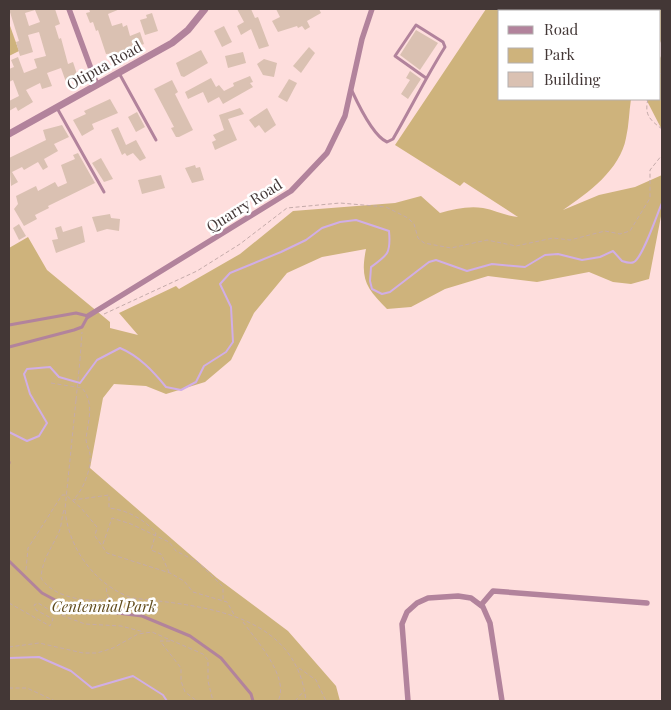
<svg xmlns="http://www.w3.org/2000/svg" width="671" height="710" viewBox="0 0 671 710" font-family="'Playfair Display',serif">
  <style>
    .green { fill: #ceb37c }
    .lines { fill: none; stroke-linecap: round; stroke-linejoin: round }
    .stream { stroke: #d1aee6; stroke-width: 2 }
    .building { fill: #dac1b2; fill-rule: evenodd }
    .path { stroke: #c5abaa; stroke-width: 1; stroke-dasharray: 4 2.5; stroke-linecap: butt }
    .service { stroke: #b2839c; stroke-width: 3 }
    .minor { stroke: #b2839c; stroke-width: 5.5 }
    .tertiary { stroke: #b2839c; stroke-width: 7 }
    .path-bridge { stroke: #c5abaa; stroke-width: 1; stroke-dasharray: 4 2.5; stroke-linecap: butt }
    .labels { text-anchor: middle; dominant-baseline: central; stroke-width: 5; stroke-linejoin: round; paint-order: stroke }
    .street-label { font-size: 15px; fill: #433736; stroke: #fff }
    .park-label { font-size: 15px; font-style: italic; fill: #5f4a1a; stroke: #fff }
  </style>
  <rect width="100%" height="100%" fill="#fededd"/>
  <g class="green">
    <path d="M486 9H662V39L660 43V11H500V99H631C629 112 629 125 626 138 620 170 588 193 563 210L599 195 635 187 662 175V211L649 279 631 284 613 282 589 272 537 282 488 276 445 289 411 307 387 309C366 288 360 279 366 249L322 257 287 273 254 313 231 360 205 382 166 394 146 386 114 384 103 398 90 468 217 578 288 631 336 686 340 701H9V248L28 237 47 270 110 322V328L138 335 119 313 176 286 179 289 240 254 293 211 395 203 421 196 440 213C454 209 468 206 483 208 495 210 505 216 518 217L464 182 460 186 395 145Z"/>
    <polygon points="9,23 19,51 9,56"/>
    <polygon points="662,54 662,130 646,99 660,99 660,58"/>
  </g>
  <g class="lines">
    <g class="stream">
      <path d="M9 432 27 441 39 436 47 423 30 394 24 374 27 369 50 367 59 377 80 383 97 360 120 348C139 356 153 371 166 387L181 390 196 382 204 366 226 352 233 342 231 307 220 284 230 273 281 252 306 240 322 228 340 222 356 220 389 231C391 253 388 255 371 267L370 281 372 289 382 294 390 292 429 262 436 260 467 271 492 264 525 267 545 255 558 254 582 260 600 257 613 251 622 261C625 262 630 264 634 262 643 257 657 214 662 203"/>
      <polyline points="9,658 39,657 71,671 92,688 133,676 163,695 167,701"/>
    </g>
  </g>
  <g class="building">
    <path d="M9 9H55L60 24 55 26 59 39 61 38 68 64 73 62 78 77 66 82 61 68 47 73 52 86 42 89 40 83 26 90 33 102 18 111 16 107 9 111V101L19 96 13 80 9 82V69L14 67 11 60 18 57 24 73 37 68 34 59 46 56 39 32 28 35 33 52 20 56 16 42 19 41ZM35 10 40 22 29 26 25 13Z"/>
    <polygon points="89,9 120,9 108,14 112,26 122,23 123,27 127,25 130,36 140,32 144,44 120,53 106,54 98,30 96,31 93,22 90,23 86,13 90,12"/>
    <polygon points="237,9 251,9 255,18 258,17 269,46 259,49 251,29 241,35 237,26 244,22"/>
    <polygon points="276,9 319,9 321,13 307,21 310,27 305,30 302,26 298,28 297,26 278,32 272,21 280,17"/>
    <polygon points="152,13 158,31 145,35 140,20 147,18 146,15"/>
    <polygon points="224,26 232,42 222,47 214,31"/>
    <polygon points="416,30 438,43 420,70 400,55"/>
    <polygon points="309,47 315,53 301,73 293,66"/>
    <polygon points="201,50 208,63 184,77 181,76 176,63"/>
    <polygon points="243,52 246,63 228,68 225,56"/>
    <polygon points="264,59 277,63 274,77 263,75 257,64"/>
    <polygon points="410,71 421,79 408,99 401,94 410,80 406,78"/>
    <polygon points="250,76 253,82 250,83 253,87 223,104 219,97 208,103 203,92 188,99 185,92 211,78 216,87 219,85 224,91 234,86 233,83"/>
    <polygon points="289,79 297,83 287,102 278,97"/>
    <polygon points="172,80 178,92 175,94 193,130 179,137 176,137 171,128 174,127 154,89"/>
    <polygon points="110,99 118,113 92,124 94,129 82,136 73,120 86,114 84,111"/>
    <polygon points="240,108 244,114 228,119 237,140 215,150 212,142 216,140 213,135 224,130 219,115"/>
    <polygon points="267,108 276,125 265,133 259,125 255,128 249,120"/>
    <polygon points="137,112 145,127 136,132 128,117"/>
    <polygon points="62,125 69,137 54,144 58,151 44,159 48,167 43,170 38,162 24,170 22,167 12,172 18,182 11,186 9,158 46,140 43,130"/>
    <polygon points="118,127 126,145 136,140 146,158 140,161 133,153 127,156 125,153 122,155 111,130"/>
    <polygon points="78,153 95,183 48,206 49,208 35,215 37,219 24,226 14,209 18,204 16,196 36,186 38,191 55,182 58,187 67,183 61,165 75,159 73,155"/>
    <polygon points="101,158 113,179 104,182 92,163"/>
    <polygon points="195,165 196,168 200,167 204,180 192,183 185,168"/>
    <polygon points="161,175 165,188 142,194 138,180"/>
    <polygon points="110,214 111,218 120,219 119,231 107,229 97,232 92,217"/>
    <polygon points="19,224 26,236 19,240 13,228"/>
    <polygon points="61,226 63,232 82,226 85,242 56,253 52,240 58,239 55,228"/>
  </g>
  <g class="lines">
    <g class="path">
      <polyline points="660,74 662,72"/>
      <path d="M648 99C644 115 650 120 662 129"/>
      <polyline points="104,314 197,271 240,244 287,208 340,203 386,207 408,218 414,224 418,238 424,243 451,248 487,240 516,246 553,238 570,240 605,231 620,234 630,231 650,198 650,170 662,155"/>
      <polyline points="80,360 82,332"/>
      <path d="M51 383 82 388C95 403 88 421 86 439 86 444 89 449 90 454 92 468 83 491 73 500L109 495V508C127 510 144 519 156 533L151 550 161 554 169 572"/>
      <path d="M76 400 65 509C68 548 95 585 132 598 202 606 296 612 306 701"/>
      <path d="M64 510C61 518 62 527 58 534 51 549 42 560 41 578 53 598 89 603 110 599L107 594 106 586"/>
      <polyline points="103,544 112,518 131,524 169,542 176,551 198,562 223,587 223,600"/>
      <polyline points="26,570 28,548 62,495 66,495 81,508 97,527 95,536 107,553 170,573 184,581 193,592 227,602 235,616"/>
      <polyline points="9,603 50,626 53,619 36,610 34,605 38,603 53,612 85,624 121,626 144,632"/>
      <path d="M243 622C257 641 290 678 278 701"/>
      <polyline points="170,641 160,641 181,668 181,681 185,692 197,701"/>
      <polyline points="9,647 39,643 83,653 97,653 113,648 138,634 152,632 203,654 208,660 208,681 213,701"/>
      <polyline points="299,668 316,680 326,701"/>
      <polyline points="9,688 27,688 55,701"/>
      <polyline points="295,701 304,691"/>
    </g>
    <g class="service">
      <polyline points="119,73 156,140"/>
      <path d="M352 91C358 104 373 136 387 142L393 139C411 108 426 77 445 47L443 42 416 25 395 56 426 78"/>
      <polyline points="57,108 104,192"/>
      <polyline points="9,325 76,313 88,316 82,327 74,330 9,347"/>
      <polyline points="9,462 9,463"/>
      <polyline points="9,561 42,593 68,607 142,616 190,636 221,658 251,694 253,701"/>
    </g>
    <g class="minor">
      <polyline points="69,9 97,85"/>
      <polyline points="88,316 291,191 327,153 345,116 362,39 372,9"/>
      <polyline points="481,605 493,591 647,603"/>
      <polyline points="408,701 402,624 407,612 417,603 428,598 458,596 471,598 483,607 490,623 502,701"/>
    </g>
    <polyline class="tertiary" points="9,134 172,43 188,30 205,9"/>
    <polyline class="path-bridge" points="76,400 80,360"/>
  </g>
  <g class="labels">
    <g class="street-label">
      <text transform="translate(104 65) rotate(-29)">Otipua Road</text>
      <text transform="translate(244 205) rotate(-32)">Quarry Road</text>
    </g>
    <g class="park-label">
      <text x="104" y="606">Centennial Park</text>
    </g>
  </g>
  <rect width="671" height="710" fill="none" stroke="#433736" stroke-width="20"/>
  <rect x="498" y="10" width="162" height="90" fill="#ffffff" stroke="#b4afaf"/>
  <rect x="508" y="26" width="25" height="8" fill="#b2839c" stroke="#b4afaf"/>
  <text x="544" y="35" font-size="15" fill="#433736">Road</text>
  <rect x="508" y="48" width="25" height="15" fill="#ceb37c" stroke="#b4afaf"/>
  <text x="544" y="60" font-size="15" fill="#433736">Park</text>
  <rect x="508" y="72" width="25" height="15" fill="#dac1b2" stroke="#b4afaf"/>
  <text x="544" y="85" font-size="15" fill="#433736">Building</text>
</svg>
